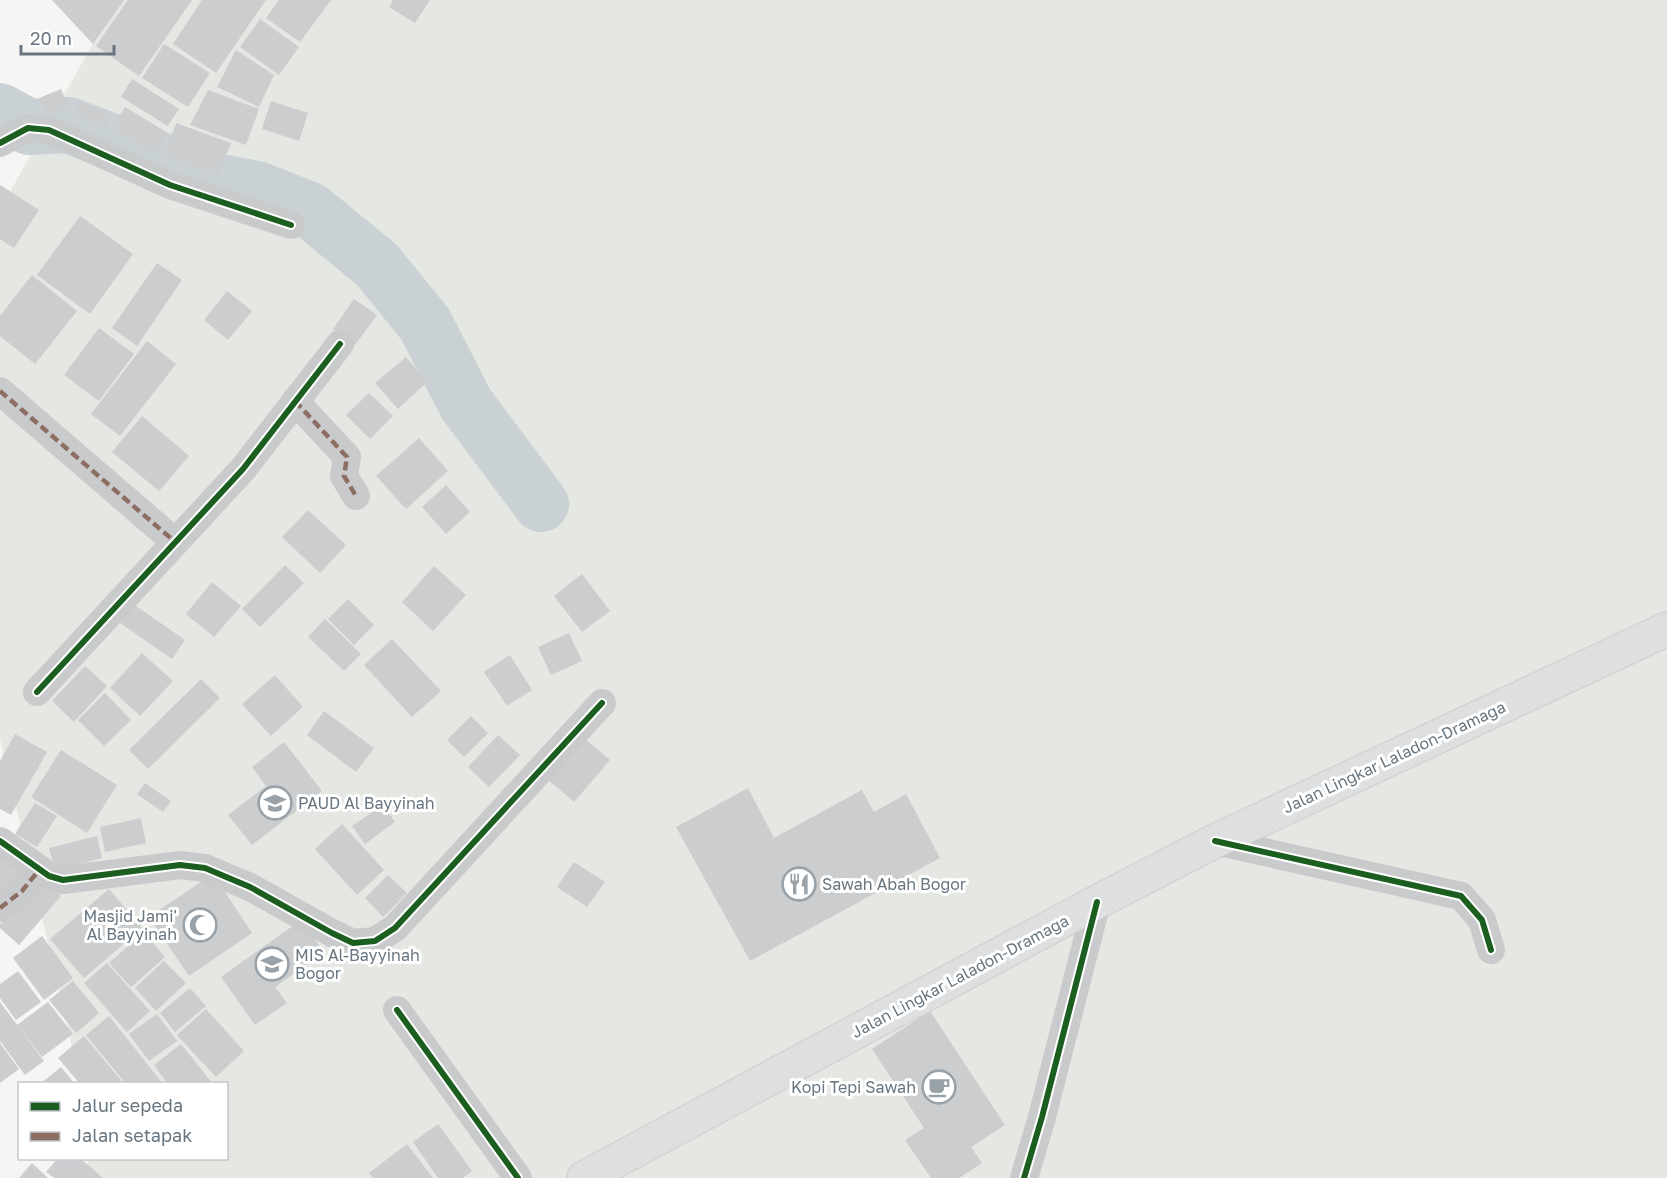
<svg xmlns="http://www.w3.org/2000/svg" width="1667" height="1178" viewBox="0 0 1667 1178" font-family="'Golos Text',sans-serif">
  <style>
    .green { fill: #e4e7e2 }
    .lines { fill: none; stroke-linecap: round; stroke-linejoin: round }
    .river { stroke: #cad1d4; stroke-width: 56 }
    .building { fill: #cccdce }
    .primary-casing { stroke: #d2d3d3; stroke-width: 36 }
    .street { stroke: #c9cacb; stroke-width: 28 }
    .primary { stroke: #dedfe0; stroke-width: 33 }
    .quiet { stroke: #8d6e63; stroke-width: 4.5; stroke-dasharray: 9 4.5; stroke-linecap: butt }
    .cycleway-casing { stroke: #fff; stroke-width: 10 }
    .cycleway { stroke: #1b5e20; stroke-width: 6 }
    .labels { text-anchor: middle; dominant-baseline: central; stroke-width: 6; stroke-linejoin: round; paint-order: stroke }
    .street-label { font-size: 16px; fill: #687681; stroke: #fff }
    .poi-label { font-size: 16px; fill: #687681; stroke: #fff; text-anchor: start }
  </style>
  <rect width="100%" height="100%" fill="#f5f5f4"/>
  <polygon class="green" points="117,0 1667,0 1667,1178 90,1178 87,1159 226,1158 226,1084 77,1083 70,1037 0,739 0,210"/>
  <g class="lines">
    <polyline class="river" points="0,111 29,127 68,125 215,181 257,189 310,210 377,265 425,324 466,404 541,504"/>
  </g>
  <g class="building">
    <polygon points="52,0 124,0 93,44"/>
    <polygon points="128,0 192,0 139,76 96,46"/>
    <polygon points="202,0 266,0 216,73 173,44"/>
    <polygon points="279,0 331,0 300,42 266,18"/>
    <polygon points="393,0 430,0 415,23 389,7"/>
    <polygon points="260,19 299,47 279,75 240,47"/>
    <polygon points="164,44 210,73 188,107 142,78"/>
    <polygon points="236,50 274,75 259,107 217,87"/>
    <polygon points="132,79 179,109 168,126 121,97"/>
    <polygon points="61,89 69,107 47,116 39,98"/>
    <polygon points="208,90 259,109 246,145 190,125"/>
    <polygon points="271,101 308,113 299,141 262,129"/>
    <polygon points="79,102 111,116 106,128 74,114"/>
    <polygon points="125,107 168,133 154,155 112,129"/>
    <polygon points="176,123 231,143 218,176 164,156"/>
    <polygon points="0,185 39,210 14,248 0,239"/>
    <polygon points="80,216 133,254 90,314 37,275"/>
    <polygon points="157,263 182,280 137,346 112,328"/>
    <polygon points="32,275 77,311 35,364 0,336 0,316"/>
    <polygon points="227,291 252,311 228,340 204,320"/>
    <polygon points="354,299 377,315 355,345 333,329"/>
    <polygon points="99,328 134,354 99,401 64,375"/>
    <polygon points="147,341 176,364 120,436 91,414"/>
    <polygon points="406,357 427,382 398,409 375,383"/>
    <polygon points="369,393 393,416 370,439 346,415"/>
    <polygon points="142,416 189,456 159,491 112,452"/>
    <polygon points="419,438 448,471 406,509 376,476"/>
    <polygon points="446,485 470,512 446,534 422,507"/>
    <polygon points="308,510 346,545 320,573 282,537"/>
    <polygon points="285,565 304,583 260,627 242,609"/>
    <polygon points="434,566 466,595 433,631 402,602"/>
    <polygon points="582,574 610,611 582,632 554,596"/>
    <polygon points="212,582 241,606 214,637 186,614"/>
    <polygon points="126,599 185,640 172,659 113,618"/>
    <polygon points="348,599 374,625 354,645 328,619"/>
    <polygon points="325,619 361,654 344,671 308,637"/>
    <polygon points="569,633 582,661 551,675 538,647"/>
    <polygon points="392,639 441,691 412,717 364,665"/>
    <polygon points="142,653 173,681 140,716 110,688"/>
    <polygon points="510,655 532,690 507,706 484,672"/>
    <polygon points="85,666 107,686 74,722 52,701"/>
    <polygon points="275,675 303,707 271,736 242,704"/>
    <polygon points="201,679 220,698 148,769 129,750"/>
    <polygon points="105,693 131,720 104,746 78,720"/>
    <polygon points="324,711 374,748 356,772 307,735"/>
    <polygon points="471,716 488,733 464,757 447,740"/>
    <polygon points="15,734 47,752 11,815 0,809 0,761"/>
    <polygon points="498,735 520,755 489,787 468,767"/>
    <polygon points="580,735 610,760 574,802 544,776"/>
    <polygon points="284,742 322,791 252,845 228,815 266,786 252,767"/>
    <polygon points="61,750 117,785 87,833 31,797"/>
    <polygon points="145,783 171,801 163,812 137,794"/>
    <polygon points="748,788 774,838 862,790 874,812 906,794 940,858 750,961 676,827"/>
    <polygon points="35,803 57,816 37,847 15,834"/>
    <polygon points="383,805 395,822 365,844 352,826"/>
    <polygon points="141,818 146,843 105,852 100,827"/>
    <polygon points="342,824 384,870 357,895 315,849"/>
    <polygon points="97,836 102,858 55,870 49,848"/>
    <polygon points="0,849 24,869 0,898"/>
    <polygon points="574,862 605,882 587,907 557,887"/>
    <polygon points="213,874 252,933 189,976 149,917"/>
    <polygon points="388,875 407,893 383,917 365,898"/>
    <polygon points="40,878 61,896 19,945 0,928 0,924"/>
    <polygon points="109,889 142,928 84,978 50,939"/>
    <polygon points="301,920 324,952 275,987 287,1003 255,1025 221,977"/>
    <polygon points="144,932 165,957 131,987 109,963"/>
    <polygon points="42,936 73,978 44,1000 13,958"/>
    <polygon points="164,961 186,983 156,1011 135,988"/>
    <polygon points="107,963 150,1011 127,1032 84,983"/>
    <polygon points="18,971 41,1002 16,1020 0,998 0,984"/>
    <polygon points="73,981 99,1013 76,1033 49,1000"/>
    <polygon points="190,988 206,1006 175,1032 160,1013"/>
    <polygon points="0,1002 44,1061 25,1075 0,1041"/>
    <polygon points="48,1002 73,1034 42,1057 17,1025"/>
    <polygon points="206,1009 244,1051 216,1077 177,1035"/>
    <polygon points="930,1011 1005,1125 971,1147 982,1163 959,1178 931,1178 905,1140 924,1128 872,1049"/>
    <polygon points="157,1014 177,1041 149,1061 129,1034"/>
    <polygon points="109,1016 163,1084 126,1084 86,1035"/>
    <polygon points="84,1036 124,1084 80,1084 58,1058"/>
    <polygon points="0,1043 19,1069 0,1083"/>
    <polygon points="181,1044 213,1084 168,1084 154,1065"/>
    <polygon points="61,1067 75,1084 40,1084"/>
    <polygon points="438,1124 472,1171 463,1178 438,1178 413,1142"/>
    <polygon points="407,1144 433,1178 373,1178 369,1173"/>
    <polygon points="58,1158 80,1158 103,1178 54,1178 46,1172"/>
    <polygon points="32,1163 48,1178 19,1178"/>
  </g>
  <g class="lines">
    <g class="primary-casing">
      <polyline id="primary" points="584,1178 1097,902 1215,841 1667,629"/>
    </g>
    <g class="street">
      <polyline points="0,143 28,128 49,130 170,185 291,225"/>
      <polyline points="0,391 174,541"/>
      <polyline points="295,401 347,457 344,476 356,496"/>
      <polyline points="37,692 243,469 340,344"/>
      <polyline points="0,841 49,876 63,880 180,865 205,868 250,887 332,933 353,943 375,941 395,928 602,703"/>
      <polyline points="1215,841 1461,896 1482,920 1491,950"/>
      <polyline points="0,908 22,891 40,869"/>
      <polyline points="397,1010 518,1178"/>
      <polyline points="1024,1178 1042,1117 1097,902"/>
    </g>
    <use href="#primary" class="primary"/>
    <g class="quiet">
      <polyline points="0,391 174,541"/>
      <polyline points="295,401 347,457 344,476 356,496"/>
      <polyline points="0,908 22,891 40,869"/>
    </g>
    <g class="cycleway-casing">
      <g id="cycleway">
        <polyline points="0,143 28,128 49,130 170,185 291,225"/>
        <polyline points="37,692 243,469 340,344"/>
        <polyline points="0,841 49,876 63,880 180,865 205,868 250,887 332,933 353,943 375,941 395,928 602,703"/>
        <polyline points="1215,841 1461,896 1482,920 1491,950"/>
        <polyline points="397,1010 518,1178"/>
        <polyline points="1024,1178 1042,1117 1097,902"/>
      </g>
    </g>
    <use href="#cycleway" class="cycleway"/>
  </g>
  <defs>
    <g id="school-ring" transform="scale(1.725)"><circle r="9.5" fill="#fff" stroke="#99a2a9" stroke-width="1.5"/><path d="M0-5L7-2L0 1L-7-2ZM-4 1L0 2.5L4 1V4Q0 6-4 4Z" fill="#99a2a9"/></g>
    <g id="restaurant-ring" transform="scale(1.725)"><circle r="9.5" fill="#fff" stroke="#99a2a9" stroke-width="1.5"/><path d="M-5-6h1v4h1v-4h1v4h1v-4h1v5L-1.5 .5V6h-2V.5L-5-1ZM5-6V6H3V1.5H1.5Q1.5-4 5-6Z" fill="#99a2a9"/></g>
    <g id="mosque-ring" transform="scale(1.725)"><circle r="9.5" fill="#fff" stroke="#99a2a9" stroke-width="1.5"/><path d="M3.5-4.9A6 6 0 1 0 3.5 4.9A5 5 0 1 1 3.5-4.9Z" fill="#99a2a9"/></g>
    <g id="cafe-ring" transform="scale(1.725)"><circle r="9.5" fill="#fff" stroke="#99a2a9" stroke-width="1.5"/><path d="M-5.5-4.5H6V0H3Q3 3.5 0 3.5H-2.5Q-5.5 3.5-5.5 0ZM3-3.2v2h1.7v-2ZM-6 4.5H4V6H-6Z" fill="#99a2a9"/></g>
  </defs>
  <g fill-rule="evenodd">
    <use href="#school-ring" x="275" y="803"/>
    <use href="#restaurant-ring" x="799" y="884"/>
    <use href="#mosque-ring" x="200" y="925"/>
    <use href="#school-ring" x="272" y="964"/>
    <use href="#cafe-ring" x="939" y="1087"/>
  </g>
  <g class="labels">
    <g class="street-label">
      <text transform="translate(1394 757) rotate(-25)">Jalan Lingkar Laladon-Dramaga</text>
      <text transform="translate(960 976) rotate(-28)">Jalan Lingkar Laladon-Dramaga</text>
    </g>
    <g class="poi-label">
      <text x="298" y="803">PAUD Al Bayyinah</text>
      <text x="822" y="884">Sawah Abah Bogor</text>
      <text x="177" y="916" text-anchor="end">Masjid Jami'<tspan x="177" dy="18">Al Bayyinah</tspan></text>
      <text x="295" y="955">MIS Al-Bayyinah<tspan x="295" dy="18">Bogor</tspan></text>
      <text x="916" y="1087" text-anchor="end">Kopi Tepi Sawah</text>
    </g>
  </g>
  <rect x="18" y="1082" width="210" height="78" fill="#ffffff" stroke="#c3c8cd" stroke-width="1.5"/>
  <rect x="30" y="1102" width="30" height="9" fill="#1b5e20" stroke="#c3c8cd" stroke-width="1.5"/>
  <text x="72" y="1112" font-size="18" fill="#687681">Jalur sepeda</text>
  <rect x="30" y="1132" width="30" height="9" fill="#8d6e63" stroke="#c3c8cd" stroke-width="1.5"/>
  <text x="72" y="1142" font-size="18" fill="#687681">Jalan setapak</text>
  <path d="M21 45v9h93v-9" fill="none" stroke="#687681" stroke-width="3"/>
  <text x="30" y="45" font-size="18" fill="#687681" stroke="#ffffff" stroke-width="4.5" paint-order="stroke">20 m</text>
</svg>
